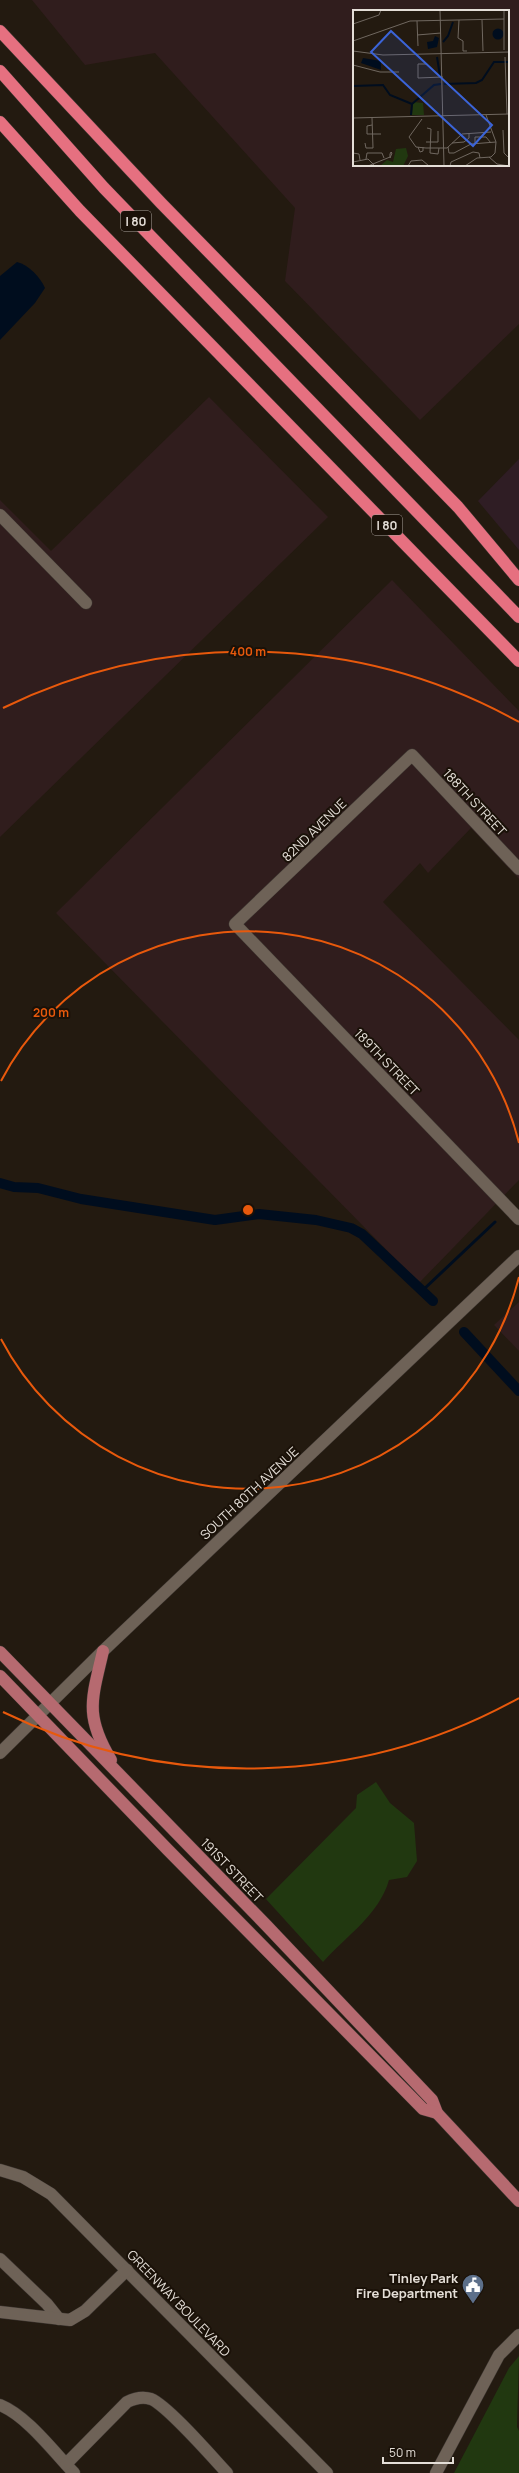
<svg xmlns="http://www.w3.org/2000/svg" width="519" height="2473" viewBox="0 0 519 2473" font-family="Manrope,sans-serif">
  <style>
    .commercial { fill: #2f1d24 }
    .industrial { fill: #301d1d; fill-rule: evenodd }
    .green { fill: #213810 }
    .water { fill: #000d1e }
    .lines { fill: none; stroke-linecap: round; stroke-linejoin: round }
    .stream { stroke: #000d1e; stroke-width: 3 }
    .canal { stroke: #000d1e; stroke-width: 10 }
    .minor-casing { stroke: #3c3530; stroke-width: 13 }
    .major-casing { stroke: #3c3530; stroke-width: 13 }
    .highway-casing { stroke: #3c3530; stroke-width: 13 }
    .minor { stroke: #6e6257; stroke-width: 12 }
    .major { stroke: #b66a70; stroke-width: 12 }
    .highway { stroke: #e67080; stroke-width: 12 }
    .ring { fill: none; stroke: #e8590c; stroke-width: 2 }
    .labels { text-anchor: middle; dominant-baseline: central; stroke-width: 4; stroke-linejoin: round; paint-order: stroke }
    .shield { fill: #1a1108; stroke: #a7a099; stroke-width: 1 }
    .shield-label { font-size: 12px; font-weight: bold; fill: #e4ded7 }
    .street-label { font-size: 13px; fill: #e4ded7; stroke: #1a1108 }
    .poi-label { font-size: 13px; font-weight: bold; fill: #e4ded7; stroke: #1a1108; text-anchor: end }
    .inset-river { fill: none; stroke: #000d1e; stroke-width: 2 }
    .inset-road { fill: none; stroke: #706860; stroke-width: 1 }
    .view { fill: #3b64d8; fill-opacity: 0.15; stroke: #3b64d8; stroke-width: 2 }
    .inset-edge { fill: none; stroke: #e4ded7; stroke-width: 2 }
    .centre { fill: #e8590c; stroke: #1a1108; stroke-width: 2 }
    .ring-label { font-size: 12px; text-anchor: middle; font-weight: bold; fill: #e8590c; stroke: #1a1108; stroke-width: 4; stroke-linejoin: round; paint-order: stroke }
  </style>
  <rect width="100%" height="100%" fill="#231a10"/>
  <polygon class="commercial" points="519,459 519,550 478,501"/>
  <g class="industrial">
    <path d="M32 0H519V324L420 420 285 281 295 208 155 53 85 65ZM354 11H508V165H354Z"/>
    <polygon points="209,397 328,517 0,837 0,500 51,551"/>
    <polygon points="392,580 519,711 519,879 471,828 428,873 420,863 383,902 519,1040 519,1180 419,1283 56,913"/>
    <polygon points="519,1302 519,1351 494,1325"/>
  </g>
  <g class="green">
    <path d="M376 1782 390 1803 414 1823 417 1861 407 1877 389 1880C379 1915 346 1936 323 1962L266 1899 356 1808 357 1795Z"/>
    <polygon points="519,2356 517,2427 519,2431 519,2473 454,2473 509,2368"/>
  </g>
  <path class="water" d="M17 262C29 265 40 277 45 288L35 303 0 340V276Z"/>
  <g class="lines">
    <polyline class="stream" points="423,1290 495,1222"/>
    <g class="canal">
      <polyline points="0,1183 14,1187 38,1188 81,1199 215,1220 259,1214 316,1220 351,1228 362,1234 433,1301"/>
      <polyline points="464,1332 519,1391"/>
    </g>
    <g class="minor-casing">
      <g id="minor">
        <polyline points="0,515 86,603"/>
        <polyline points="519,869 412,755 235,924 519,1219"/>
        <polyline points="0,1753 103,1651 519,1256"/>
        <polyline points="0,2170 23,2177 51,2194 327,2473"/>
        <polyline points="0,2259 47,2304 59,2319"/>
        <polyline points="0,2312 70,2320 85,2311 127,2270"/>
        <path d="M0 2405C27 2416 53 2451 74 2473"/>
        <path d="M66 2464 127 2402C135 2398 142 2396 151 2399 168 2406 212 2457 227 2473"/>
        <polyline points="436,2473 499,2355 519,2335"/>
      </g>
    </g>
    <g class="major-casing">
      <g id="major">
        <path d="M103 1651C92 1699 84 1715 111 1760"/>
        <polyline points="0,1652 266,1925 432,2100 437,2113 519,2201"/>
        <polyline points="0,1676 168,1850 423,2109 437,2113"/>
      </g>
    </g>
    <g class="highway-casing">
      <g id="highway">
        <polyline points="0,31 161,203 458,507 519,580"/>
        <polyline points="0,71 104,188 519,617"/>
        <polyline points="0,122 80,211 519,661"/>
      </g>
    </g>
    <use href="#minor" class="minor"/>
    <use href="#major" class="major"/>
    <use href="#highway" class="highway"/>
  </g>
  <g class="ring">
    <path d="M519 1277A279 279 0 0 1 1 1339M1 1081A279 279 0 0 1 519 1143"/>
    <path d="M519 1698A558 558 0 0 1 3 1712M3 708A558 558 0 0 1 519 722"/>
  </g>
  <defs>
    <g id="civic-pin" transform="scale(1.15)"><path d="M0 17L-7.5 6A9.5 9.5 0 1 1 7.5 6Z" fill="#5c6f8a" stroke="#1a1108"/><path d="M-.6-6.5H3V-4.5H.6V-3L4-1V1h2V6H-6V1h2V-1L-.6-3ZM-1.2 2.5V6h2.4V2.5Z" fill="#fff"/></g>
  </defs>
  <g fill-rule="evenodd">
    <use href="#civic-pin" x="473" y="2285"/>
  </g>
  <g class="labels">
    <g class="shield">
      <rect x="121" y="211" width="30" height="20" rx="3"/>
      <rect x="372" y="515" width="30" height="20" rx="3"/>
    </g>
    <g class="shield-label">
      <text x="136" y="221">I 80</text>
      <text x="387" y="525">I 80</text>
    </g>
    <g class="street-label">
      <text transform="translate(475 802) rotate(47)">188TH STREET</text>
      <text transform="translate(314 830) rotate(-44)">82ND AVENUE</text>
      <text transform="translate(387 1062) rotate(46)">189TH STREET</text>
      <text transform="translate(249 1493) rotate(-43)">SOUTH 80TH AVENUE</text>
      <text transform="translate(232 1870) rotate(46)">191ST STREET</text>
      <text transform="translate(179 2303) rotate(46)">GREENWAY BOULEVARD</text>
    </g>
    <g class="poi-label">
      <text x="458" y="2278">Tinley Park<tspan x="458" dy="15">Fire Department</tspan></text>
    </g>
  </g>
  <g transform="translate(353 10)">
    <rect width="156" height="156" fill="#231a10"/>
    <path d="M60 92 70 93 71 105H59ZM53 138 55 146 50 156H27L34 150 40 152 43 139Z" fill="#213810"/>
    <path d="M139.5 24a5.5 5.5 0 1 1 11 0a5.5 5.5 0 1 1-11 0ZM82 26 86 28 84 37 75 39 74 32 80 31ZM10 48 28 51V60L8 53Z" fill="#000d1e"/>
    <path class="inset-river" d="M90 32 95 26 100 12M84 47 87 66M91 74 123 73 129 70 141 52H156M0 76 30 75 37 85 59 94M58 105 59 94 81 75 88 74"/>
    <path class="inset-road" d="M87 0 91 156M106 10 105 28 110 31V41H114M129 10 130 41M64 11 65 36M0 14 26 5 28 0M64 25 88 23M0 31 57 11 151 9M151 40V0M0 41 30 45 156 42M152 47 154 104M74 54H65V68L90 67M0 55 27 62H46M0 108 156 104M69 109 56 127 63 137 73 138M19 115 14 116V124H28M74 118 78 119 77 143 85 144 86 138M150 120 151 143 156 148M73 132H85V121M12 133 13 138H20L19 108M99 133 111 132 116 128V123M122 133V127H133L138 133M65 137 67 142 70 141V137M95 137 96 143H101L118 134 143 132M73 138H94L109 124 138 122M38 142 39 143 37 148V144ZM0 143 6 144 7 150M136 147 144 154 156 156M13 149 14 143H29L31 148M0 152 15 149 22 156M15 156 37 147M55 156 58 151 69 150 76 156M97 156 98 152 120 142 126 143 127 148M112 156 124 148 138 147 142 143 143 132 133 105"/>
    <path class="view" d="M38 21 139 115 120 136 18 42Z"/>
    <rect width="156" height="156" class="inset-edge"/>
  </g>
  <circle cx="248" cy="1210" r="6" class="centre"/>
  <g class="ring-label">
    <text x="248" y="656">400 m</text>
    <text x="51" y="1017">200 m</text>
  </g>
  <path d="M383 2457v6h70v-6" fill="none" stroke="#e4ded7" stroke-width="2"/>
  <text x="389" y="2457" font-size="12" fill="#e4ded7" stroke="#1a1108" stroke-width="3" paint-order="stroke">50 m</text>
</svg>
